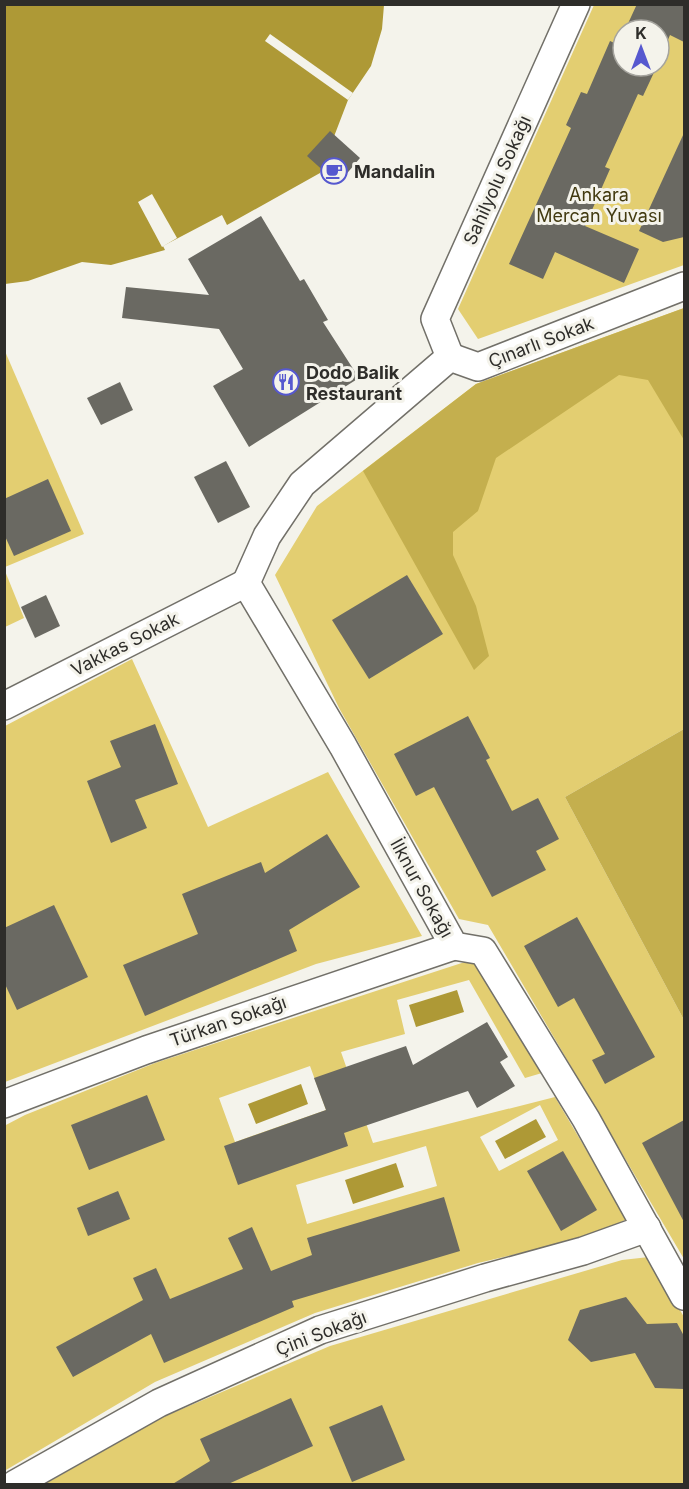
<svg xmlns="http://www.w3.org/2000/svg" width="689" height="1489" viewBox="0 0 689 1489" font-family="Inter,sans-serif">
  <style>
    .green { fill: #e3ce71; fill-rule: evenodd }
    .forest { fill: #c4af4e }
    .water { fill: #ae9936 }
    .pier { fill: #f4f3eb }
    .building { fill: #6a6962 }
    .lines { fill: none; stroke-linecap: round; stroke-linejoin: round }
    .street-casing { stroke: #727069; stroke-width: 30 }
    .street { stroke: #fff; stroke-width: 27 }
    .labels { text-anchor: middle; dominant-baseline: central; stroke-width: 6; stroke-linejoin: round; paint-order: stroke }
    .poi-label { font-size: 18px; font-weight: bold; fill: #2e2d2a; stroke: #f4f3eb; text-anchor: start }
    .street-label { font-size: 18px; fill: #2e2d2a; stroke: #f4f3eb }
    .park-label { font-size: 18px; fill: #423a10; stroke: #f4f3eb }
  </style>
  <rect width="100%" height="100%" fill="#f4f3eb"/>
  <g class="green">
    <path d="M594 5H684V265L478 339 458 309ZM623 30H659V66H623Z"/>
    <polygon points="684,308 684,729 565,797 684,1020 684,1259 488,925 459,919 339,708 275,575 317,506 476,384"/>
    <polygon points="4,349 84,534 5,567 4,567"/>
    <polygon points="5,571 24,618 5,627 4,627"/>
    <polygon points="132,659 208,827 328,772 422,936 316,964 5,1082 5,726"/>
    <path d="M474 959 542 1073 525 1078 469 980 397 1000 405 1034 341 1052 373 1143 555 1097 627 1219 590 1237 478 1263 315 1313 155 1382 6 1470 4 1126 25 1115 155 1063ZM310 1066 326 1110 235 1142 219 1098ZM540 1105 558 1140 499 1171 480 1137ZM426 1146 437 1186 307 1224 296 1185Z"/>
    <polygon points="649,1257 684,1317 684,1484 45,1484 163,1417 330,1346 622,1260"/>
  </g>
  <g class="forest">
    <polygon points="684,308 684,440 648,380 619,375 496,458 478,511 453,532 453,555 476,606 489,656 474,670 363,471 476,384"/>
    <polygon points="684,729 684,1020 565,797"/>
  </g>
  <g class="water">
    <polygon points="5,5 384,5 382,29 371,66 348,100 320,173 227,225 222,215 163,246 165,250 111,265 82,262 28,281 5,284"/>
    <polygon points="457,990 464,1012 416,1027 409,1005"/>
    <polygon points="301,1084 308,1104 256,1124 248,1104"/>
    <polygon points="536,1119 546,1137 505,1159 495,1141"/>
    <polygon points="396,1163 404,1187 353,1204 345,1180"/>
  </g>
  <g class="pier">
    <polygon points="270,34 353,93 348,100 265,41"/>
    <polygon points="152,194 177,238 162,247 138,202"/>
  </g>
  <g class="building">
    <polygon points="637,4 684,4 684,42 670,35 659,61 659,30 625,30"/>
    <polygon points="623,36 623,66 657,66 643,96 638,94 605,167 610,169 585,226 639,249 624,283 555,252 543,279 509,264 571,128 566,125 581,92 587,94 610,41 619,45"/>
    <polygon points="330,131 360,158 338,184 307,156"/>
    <polygon points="684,133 684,237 663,242 639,231"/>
    <polygon points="261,216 300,281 304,279 328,320 323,322 359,378 249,447 213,386 243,369 219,329 122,318 126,287 209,295 188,259"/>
    <polygon points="120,382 133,410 101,425 87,398"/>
    <polygon points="226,461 250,507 218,523 194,477"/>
    <polygon points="48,479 71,531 14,556 4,534 4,499"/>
    <polygon points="407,575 443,634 369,679 332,620"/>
    <polygon points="46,595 60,626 35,638 21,607"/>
    <polygon points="468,716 490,758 486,760 512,811 538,798 559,839 536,851 546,870 492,897 434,787 416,796 394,754"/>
    <polygon points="155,724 178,784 135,800 147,828 111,843 87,781 121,767 110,741"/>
    <polygon points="327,834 360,887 289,930 297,951 145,1016 123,965 198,934 182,894 261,862 265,873"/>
    <polygon points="54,905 88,977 17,1010 4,982 4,928"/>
    <polygon points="577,917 655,1057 605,1084 592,1060 605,1054 574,998 558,1007 524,946"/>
    <polygon points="487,1022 508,1057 500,1062 515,1086 477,1108 468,1091 344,1133 348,1146 238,1185 224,1146 326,1110 314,1078 406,1046 413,1065"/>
    <polygon points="147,1095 165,1140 89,1170 71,1125"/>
    <polygon points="684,1120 684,1222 642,1143"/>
    <polygon points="563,1151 597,1210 561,1231 527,1171"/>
    <polygon points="118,1191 130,1219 88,1236 77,1208"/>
    <polygon points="444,1197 460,1251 292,1301 294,1307 164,1363 151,1334 73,1377 56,1347 143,1300 133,1278 156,1268 170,1299 243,1269 228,1238 252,1227 271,1271 312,1255 307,1238"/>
    <polygon points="626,1297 647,1324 677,1323 684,1336 684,1389 655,1388 635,1353 591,1362 568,1340 580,1310"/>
    <polygon points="291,1398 313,1446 226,1485 171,1485 210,1461 200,1439"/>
    <polygon points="382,1405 405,1460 352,1482 329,1427"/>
  </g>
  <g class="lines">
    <g class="street-casing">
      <g id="street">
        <polyline points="450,357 435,319 576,4"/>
        <polyline points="246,583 343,746 454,946 483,951 586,1119 684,1296"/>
        <polyline points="246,583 267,536 302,484 450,357 478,367 684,286"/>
        <polyline points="4,706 246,583"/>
        <polyline points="4,1104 146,1050 454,946"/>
        <polyline points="15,1484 159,1403 320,1330 485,1278 583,1251 647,1228"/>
      </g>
    </g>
    <use href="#street" class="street"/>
  </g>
  <defs>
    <g id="cafe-ring" transform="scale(1.35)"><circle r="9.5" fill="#f4f3eb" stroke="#5658cf" stroke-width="1.5"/><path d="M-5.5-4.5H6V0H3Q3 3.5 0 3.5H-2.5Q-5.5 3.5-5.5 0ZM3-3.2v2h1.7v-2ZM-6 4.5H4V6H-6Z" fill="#5658cf"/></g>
    <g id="restaurant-ring" transform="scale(1.35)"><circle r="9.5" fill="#f4f3eb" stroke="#5658cf" stroke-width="1.5"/><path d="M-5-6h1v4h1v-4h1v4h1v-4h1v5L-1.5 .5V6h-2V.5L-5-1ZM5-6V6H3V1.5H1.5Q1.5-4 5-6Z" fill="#5658cf"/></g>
  </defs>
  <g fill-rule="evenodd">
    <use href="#cafe-ring" x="334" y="171"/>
    <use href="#restaurant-ring" x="286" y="382"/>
  </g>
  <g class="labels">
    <g class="poi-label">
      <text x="354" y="171">Mandalin</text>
      <text x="306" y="372">Dodo Balik<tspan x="306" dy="21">Restaurant</tspan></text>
    </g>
    <g class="street-label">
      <text transform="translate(497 180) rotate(-66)">Sahilyolu Sokağı</text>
      <text transform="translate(541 342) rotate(-21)">Çınarlı Sokak</text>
      <text transform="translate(125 644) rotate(-27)">Vakkas Sokak</text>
      <text transform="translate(422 888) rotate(61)">İlknur Sokağı</text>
      <text transform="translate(228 1021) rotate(-19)">Türkan Sokağı</text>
      <text transform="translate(321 1333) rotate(-21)">Çini Sokağı</text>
    </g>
    <g class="park-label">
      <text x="599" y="194">Ankara<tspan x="599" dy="21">Mercan Yuvası</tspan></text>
    </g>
  </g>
  <rect width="689" height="1489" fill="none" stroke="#2e2d2a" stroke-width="12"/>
  <g transform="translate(641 48)"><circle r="28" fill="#f4f3eb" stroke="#a5a49e" stroke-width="1.5"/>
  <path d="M0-4.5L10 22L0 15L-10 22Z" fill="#5658cf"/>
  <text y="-9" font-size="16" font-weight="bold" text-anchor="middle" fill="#2e2d2a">K</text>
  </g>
</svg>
